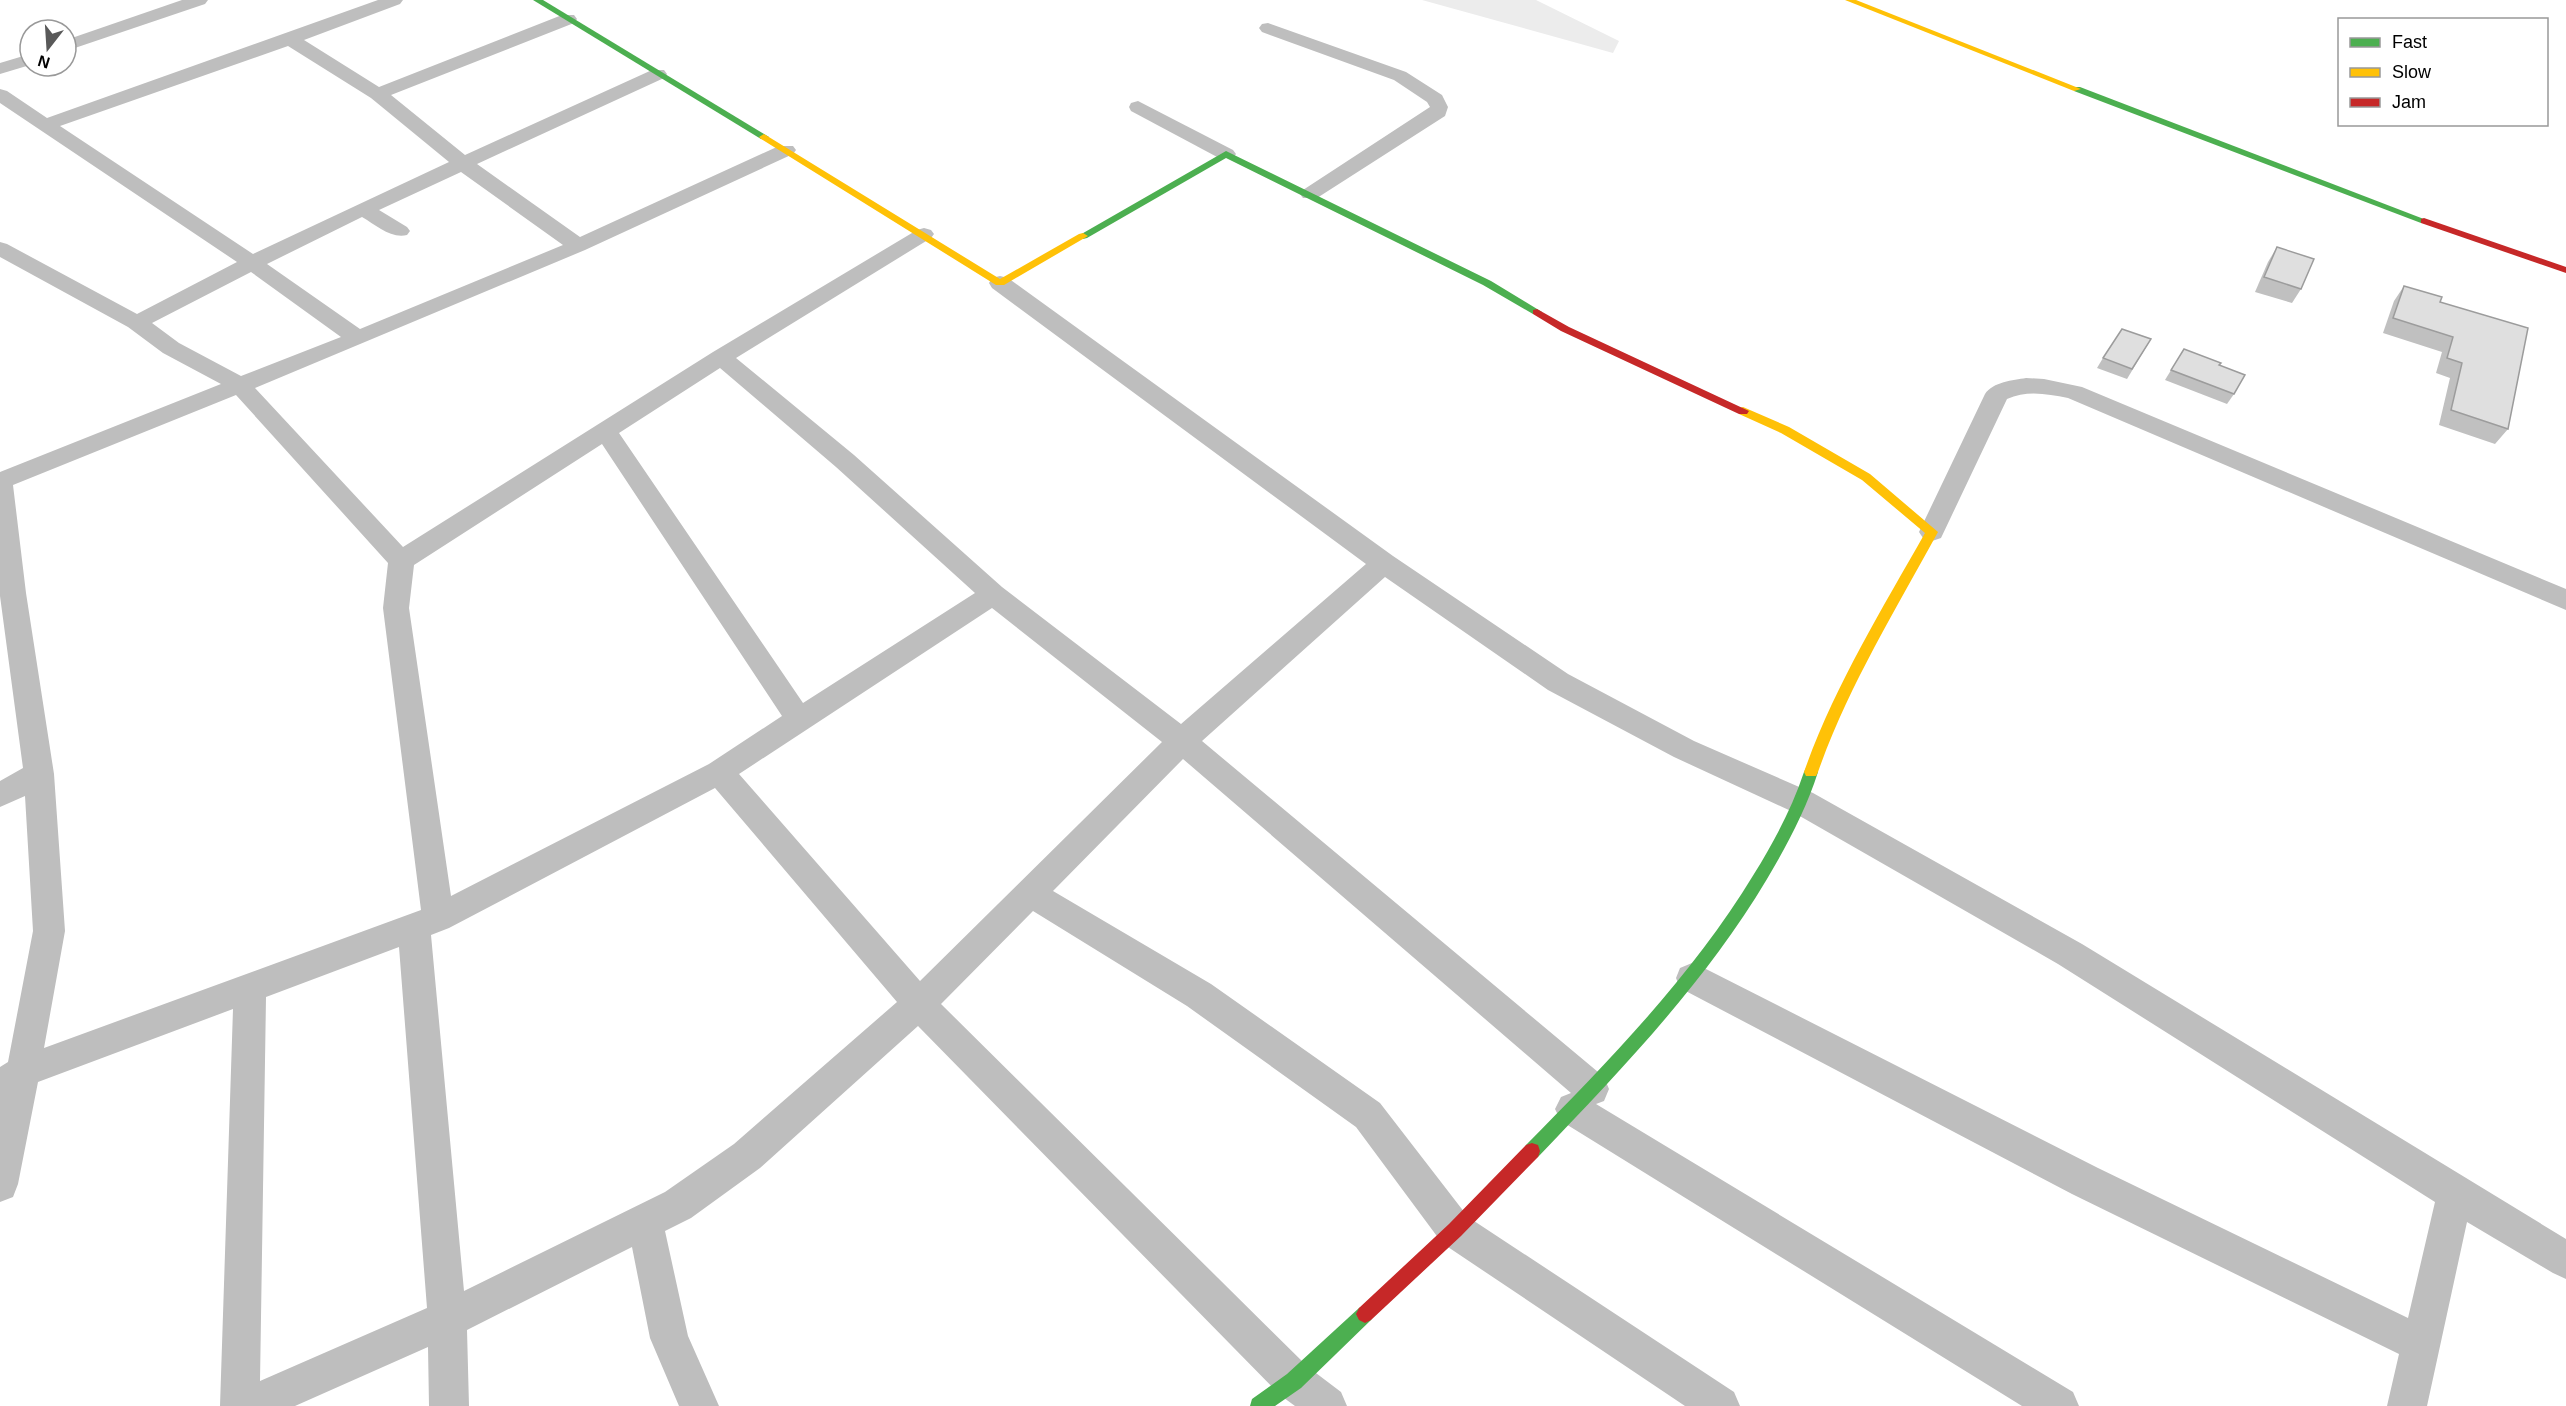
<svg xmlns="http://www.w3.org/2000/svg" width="2566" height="1406" viewBox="0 0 2566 1406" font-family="Helvetica,sans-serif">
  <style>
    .green { fill: #ececec }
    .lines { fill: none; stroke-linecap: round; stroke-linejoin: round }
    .street { fill: #bebebe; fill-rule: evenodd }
    .fast { fill: #4caf50; fill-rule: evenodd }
    .slow { fill: #ffc107; fill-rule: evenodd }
    .jam { fill: #c62828; fill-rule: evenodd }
    .wall { fill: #c0c0c0 }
    .building { fill: #dfdfdf; stroke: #9c9c9c; stroke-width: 1.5 }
  </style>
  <rect width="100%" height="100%" fill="#fff"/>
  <polygon class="green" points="1422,0 1536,0 1619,41 1613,53"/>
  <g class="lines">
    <g class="street">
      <polygon points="182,0 208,0 205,4 66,51 66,40"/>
      <path d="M378 0H403L400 4 304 40 379 87 562 15H574L577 19 574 23 391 95 465 155 652 70H664L667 74 664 78 477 164 580 237 779 146H793L796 150 793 154 585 250 255 388 403 547 713 352 917 230 924 228 931 230 934 234 931 238 736 358 854 455 1002 587 1181 724 1366 564 992 288 989 283 992 278 1000 276 1008 278 1393 556 1568 674 1694 741 1813 793 2082 944 2566 1239V1279L2553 1273 2467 1222 2427 1406H2387L2399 1354 2072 1194 1680 988 1676 978 1680 968 1692 963 1704 968 2098 1168 2408 1318 2435 1202 2058 964 1791 811 1674 757 1548 690 1385 577 1202 741 1604 1077 1609 1089 1604 1101 1596 1104 2073 1392 2079 1406H2022L1561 1121 1555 1109 1561 1097 1571 1093 1183 759 1053 891 1211 984 1380 1103 1468 1217 1734 1392 1740 1406H1685L1442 1243 1356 1127 1187 1006 1033 911 941 1004 1308 1367 1341 1392 1347 1406H1295L1280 1395 918 1026 760 1168 691 1218 665 1231 688 1336 719 1406H679L650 1338 632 1247 467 1330 469 1406H429L428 1347 295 1406H220L233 1009 38 1082 18 1184 13 1197 0 1202V1067L8 1062 33 931 25 796 0 807V781L23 768 0 596V472L221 384 163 353 128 327 0 257V242L7 244 137 314 237 262 0 103V89L7 91 47 118ZM288 46 371 98 449 162 253 254 60 126ZM461 172 563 245 360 329 267 264 362 217C376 225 391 239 407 235L410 231 407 227 379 210ZM251 272 341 337 241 376 179 343 152 323ZM720 368 836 467 975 593 803 703 619 433ZM236 395 388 563 383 608 421 910 44 1048 65 931 54 774 26 593 13 485ZM602 444 782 716 709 764 451 896 409 608 414 565ZM992 608 1162 742 920 981 739 774ZM715 788 897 1002 734 1144 665 1192 464 1291 431 935 449 928ZM399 947 427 1308 260 1381 266 997Z"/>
      <polygon points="1268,23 1406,72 1442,95 1448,107 1445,116 1317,198 1303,198 1300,194 1303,190 1430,107 1427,102 1394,80 1262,32 1259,28 1262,24"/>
      <polygon points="30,54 30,65 0,74 0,63"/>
      <polygon points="1138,101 1233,150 1236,154 1233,158 1219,158 1131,111 1129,107 1131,103"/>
      <path d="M2026 378 2044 379 2082 387 2566 589V610L2068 398C2047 394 2027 390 2007 399L1941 538 1932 541 1923 538 1919 532 1985 394C1993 382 2013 380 2026 378Z"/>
    </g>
    <g class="fast">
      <polygon points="533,0 543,0 769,137 761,139"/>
      <polygon points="2074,87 2080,87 2429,221 2421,223 2074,91"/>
      <polygon points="1226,151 1491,281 1542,312 1541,314 1533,314 1483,285 1226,158 1087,238 1083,239 1078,236"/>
      <path d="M1811 766 1816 768 1818 772C1806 810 1787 845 1767 879 1705 983 1621 1070 1538 1157L1532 1159 1526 1157 1524 1151 1526 1145C1609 1061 1692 976 1754 874 1774 842 1792 808 1804 772L1806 768Z"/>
      <polygon points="1365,1305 1371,1308 1374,1314 1371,1320 1301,1388 1275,1406 1250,1406 1252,1399 1287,1374 1359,1308"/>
    </g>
    <g class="slow">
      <polygon points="1845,0 1856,0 2081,89 2074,91"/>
      <polygon points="764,134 1000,279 1079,234 1083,233 1088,236 1004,285 996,285 761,139 759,137"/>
      <path d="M1743 407 1789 427 1870 474 1938 532C1895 611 1848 687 1818 772L1816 776H1806L1804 772C1834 687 1881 611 1925 533L1862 480 1781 433 1739 414V408Z"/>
    </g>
    <g class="jam">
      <polygon points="2424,218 2566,267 2566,273 2421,223 2421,219"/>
      <polygon points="1537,309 1569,327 1749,411 1747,414 1739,414 1561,331 1533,314 1533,310"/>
      <polygon points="1532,1143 1538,1145 1540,1151 1538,1157 1461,1236 1371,1320 1365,1323 1359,1320 1356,1314 1359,1308 1449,1224 1526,1145"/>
    </g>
  </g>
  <g class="wall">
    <polygon points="2277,247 2301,289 2292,303 2255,292 2268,262"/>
    <polygon points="2404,286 2440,302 2508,429 2495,444 2439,425 2450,378 2436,373 2442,352 2383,333 2394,301"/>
    <polygon points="2151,339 2127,379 2097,368 2103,358"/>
    <polygon points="2184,349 2219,365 2234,394 2227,404 2165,380"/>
  </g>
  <g class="building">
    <polygon points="2277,247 2314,259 2301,289 2264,277"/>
    <polygon points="2404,286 2442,297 2440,302 2528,328 2508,429 2451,410 2462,363 2447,358 2453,337 2393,318"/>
    <polygon points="2122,329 2151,339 2132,369 2103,358"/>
    <polygon points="2184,349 2221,363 2219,365 2245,375 2234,394 2171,370"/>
  </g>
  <rect x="2338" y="18" width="210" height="108" fill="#ffffff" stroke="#999999" stroke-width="1.5"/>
  <rect x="2350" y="38" width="30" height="9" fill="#4caf50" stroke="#999999" stroke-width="1.5"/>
  <text x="2392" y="48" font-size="18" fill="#000000">Fast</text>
  <rect x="2350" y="68" width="30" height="9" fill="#ffc107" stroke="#999999" stroke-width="1.5"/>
  <text x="2392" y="78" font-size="18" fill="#000000">Slow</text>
  <rect x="2350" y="98" width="30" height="9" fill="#c62828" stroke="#999999" stroke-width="1.5"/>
  <text x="2392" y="108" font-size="18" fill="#000000">Jam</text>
  <g transform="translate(48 48) rotate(197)"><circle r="28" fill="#ffffff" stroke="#999999" stroke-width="1.5"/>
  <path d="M0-4.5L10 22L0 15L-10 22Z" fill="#595959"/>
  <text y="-9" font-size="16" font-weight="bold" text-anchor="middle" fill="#000000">N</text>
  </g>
</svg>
